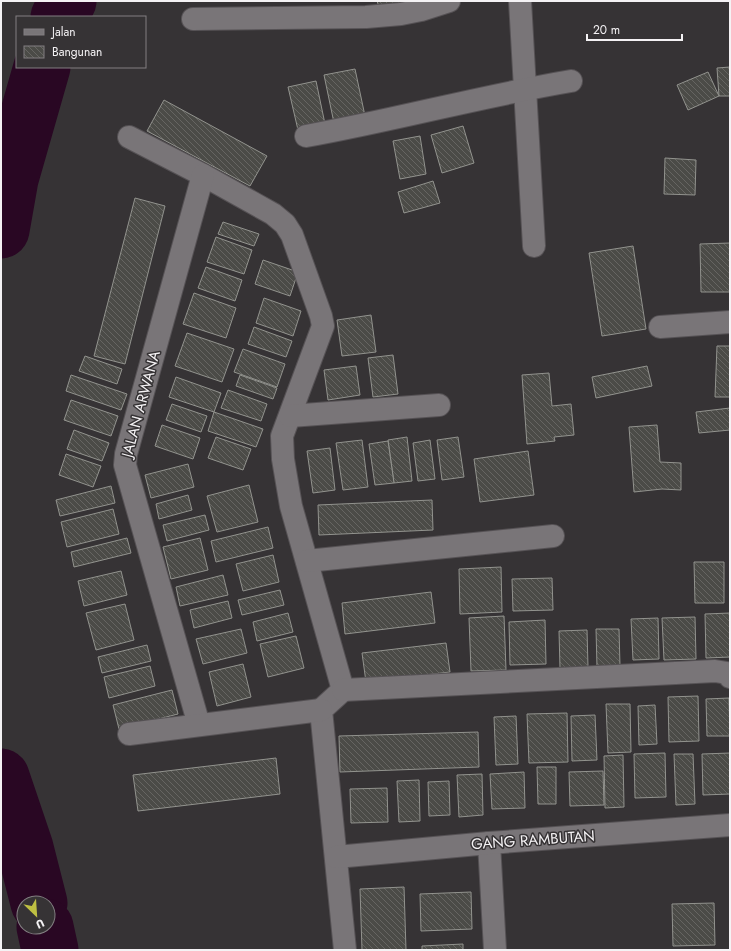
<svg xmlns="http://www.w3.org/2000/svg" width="731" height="951" viewBox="0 0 731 951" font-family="Jost,sans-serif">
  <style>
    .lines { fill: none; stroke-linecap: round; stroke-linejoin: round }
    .river { stroke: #290723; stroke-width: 57 }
    .building { fill: url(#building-back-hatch); stroke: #92938e }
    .minor-casing { stroke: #565255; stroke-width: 24 }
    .minor { stroke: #797578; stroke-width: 22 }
    .labels { text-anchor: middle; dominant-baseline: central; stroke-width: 3; stroke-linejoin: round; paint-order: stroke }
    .street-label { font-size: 15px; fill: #f4f2f4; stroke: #363335 }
  </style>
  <defs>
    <pattern id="building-back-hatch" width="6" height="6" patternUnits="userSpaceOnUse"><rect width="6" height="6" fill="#4b4b47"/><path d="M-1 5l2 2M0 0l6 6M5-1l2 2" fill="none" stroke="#666562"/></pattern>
  </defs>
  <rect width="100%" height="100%" fill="#363335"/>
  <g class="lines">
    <g class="river">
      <polyline points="59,17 68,1"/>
      <polyline points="1,230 10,179 42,67"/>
      <polyline points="1,777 25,848 39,903"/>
      <polyline points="45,927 50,950"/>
    </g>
  </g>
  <g class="building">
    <polygon points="377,1 424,1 382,15"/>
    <polygon points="730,67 730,96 719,96 717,68"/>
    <polygon points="355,69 365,116 334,123 324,75"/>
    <polygon points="708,72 719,96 688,110 677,85"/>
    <polygon points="316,81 325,124 298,130 288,87"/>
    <polygon points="164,100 267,156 250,186 147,131"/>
    <polygon points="463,126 474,163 442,173 431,135"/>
    <polygon points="420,136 426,174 400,179 393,141"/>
    <polygon points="665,158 696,160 695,195 664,194"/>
    <polygon points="433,181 440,203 404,213 398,192"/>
    <polygon points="135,198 165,206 125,364 94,356"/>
    <polygon points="223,222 259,234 254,246 218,234"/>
    <polygon points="216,237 252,250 244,274 207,262"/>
    <polygon points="730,243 730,292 701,292 700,244"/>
    <polygon points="633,246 646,329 602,336 589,253"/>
    <polygon points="263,260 298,272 290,296 255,284"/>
    <polygon points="206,267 242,280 235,301 198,288"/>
    <polygon points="194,293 236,308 226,338 183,324"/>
    <polygon points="264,298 301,311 293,336 256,323"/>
    <polygon points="371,315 376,352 342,356 337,320"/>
    <polygon points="254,327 292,341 286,357 248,344"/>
    <polygon points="187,333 234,349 222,382 175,366"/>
    <polygon points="717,346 730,346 730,397 715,397"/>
    <polygon points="243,349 285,364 277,387 234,372"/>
    <polygon points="393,355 398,394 373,397 368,358"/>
    <polygon points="85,356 122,369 117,384 79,371"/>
    <polygon points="356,366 360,395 328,400 324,370"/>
    <polygon points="647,366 652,386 596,398 592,377"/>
    <polygon points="549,373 552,406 571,404 574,435 554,437 555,441 527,444 522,375"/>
    <polygon points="71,375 127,394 121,410 66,391"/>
    <polygon points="240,375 277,388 273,399 236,386"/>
    <polygon points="176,377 221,393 214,412 169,397"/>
    <polygon points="228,390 267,404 261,421 221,408"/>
    <polygon points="71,400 118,416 111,436 64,420"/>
    <polygon points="172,404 207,416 201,432 166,420"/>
    <polygon points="730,408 730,430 699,433 696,412"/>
    <polygon points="214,412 263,429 256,447 208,431"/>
    <polygon points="162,425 200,438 193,459 155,446"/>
    <polygon points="657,425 660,462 681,463 681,490 662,489 634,492 629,427"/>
    <polygon points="74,430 109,443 102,461 67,449"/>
    <polygon points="216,437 251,449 243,470 208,458"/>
    <polygon points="407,437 412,481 394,483 388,440"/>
    <polygon points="458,437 464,477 442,480 437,440"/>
    <polygon points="362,440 368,487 343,490 336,443"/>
    <polygon points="430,440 435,479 418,481 413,443"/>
    <polygon points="388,441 394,483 375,485 369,444"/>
    <polygon points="330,448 335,490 313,493 307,451"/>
    <polygon points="528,451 534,495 480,502 474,459"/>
    <polygon points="66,454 101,466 93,487 59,475"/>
    <polygon points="188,464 194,487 151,498 145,475"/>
    <polygon points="249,485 258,522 217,532 207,496"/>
    <polygon points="111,486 115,503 60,516 56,500"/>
    <polygon points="188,495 192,510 159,519 156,504"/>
    <polygon points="432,500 433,530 319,535 318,505"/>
    <polygon points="113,509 119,534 67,547 61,522"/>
    <polygon points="205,515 209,530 167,541 163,525"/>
    <polygon points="268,527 273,548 216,562 211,541"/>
    <polygon points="127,538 131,553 74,567 71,552"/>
    <polygon points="200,538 208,570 171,579 163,547"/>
    <polygon points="273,555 279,582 243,591 236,564"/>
    <polygon points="694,562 724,562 724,603 695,603"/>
    <polygon points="501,567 502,612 460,614 459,569"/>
    <polygon points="121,571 127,595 84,606 78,581"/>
    <polygon points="223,575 228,595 180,606 176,587"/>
    <polygon points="552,578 553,610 513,611 512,579"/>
    <polygon points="280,590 284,605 242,615 238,600"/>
    <polygon points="431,592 435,623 345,634 342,603"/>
    <polygon points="228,601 232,618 194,628 190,610"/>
    <polygon points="125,604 134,640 96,650 86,613"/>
    <polygon points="288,613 293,632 257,641 253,622"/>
    <polygon points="730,613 730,657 706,658 705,614"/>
    <polygon points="504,616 506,670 471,671 469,618"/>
    <polygon points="695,617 696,659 664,660 662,618"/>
    <polygon points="658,618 659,659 633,660 631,619"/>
    <polygon points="545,620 546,664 510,665 509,622"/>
    <polygon points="241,629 247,653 203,664 196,639"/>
    <polygon points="596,629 619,629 620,666 597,667"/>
    <polygon points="587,630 588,667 560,668 559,631"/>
    <polygon points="296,636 304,668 268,677 260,644"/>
    <polygon points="446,643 450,672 366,682 362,653"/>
    <polygon points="147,645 151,661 102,673 98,657"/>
    <polygon points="243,664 251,697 217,706 209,672"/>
    <polygon points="150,666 155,686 109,698 104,677"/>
    <polygon points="172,690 178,714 119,729 113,705"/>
    <polygon points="698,696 699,741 669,742 668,697"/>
    <polygon points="729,698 730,736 707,736 706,699"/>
    <polygon points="606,704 630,704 631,752 608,753"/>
    <polygon points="655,705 657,744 639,745 638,706"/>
    <polygon points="567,713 568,762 529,763 527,714"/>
    <polygon points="595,715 597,760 572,761 571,716"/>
    <polygon points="516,716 518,764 496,765 494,717"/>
    <polygon points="478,732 479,767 340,772 339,736"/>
    <polygon points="665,753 666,797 635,798 634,754"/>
    <polygon points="730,753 730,794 703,795 702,754"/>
    <polygon points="674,754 693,754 695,804 676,805"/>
    <polygon points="623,755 624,807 605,808 604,756"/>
    <polygon points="276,758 280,794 138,811 133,775"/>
    <polygon points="537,767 556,767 556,804 538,804"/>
    <polygon points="603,771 604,805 570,806 569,772"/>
    <polygon points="524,772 525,808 492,809 490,774"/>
    <polygon points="482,774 483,815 459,817 457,775"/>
    <polygon points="419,780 420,821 399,822 397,781"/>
    <polygon points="449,781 450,815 429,816 428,782"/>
    <polygon points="387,788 388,822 351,823 350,789"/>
    <polygon points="404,887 406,950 362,950 360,889"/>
    <polygon points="471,892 472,929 421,931 420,894"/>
    <polygon points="714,903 715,945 673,946 672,904"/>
    <polygon points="463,944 463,950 422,950 422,946"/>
  </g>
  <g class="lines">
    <g class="minor-casing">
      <g id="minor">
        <polyline points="520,1 534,246"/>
        <polyline points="193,19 366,17 401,14 421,10 449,1"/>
        <path d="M306 136C395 120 482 96 571 81"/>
        <polyline points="129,137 203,175 273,214 285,224 292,235 321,316 323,326 282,436 283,459 291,506 343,690 321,710 345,950"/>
        <polyline points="660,327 730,322"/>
        <polyline points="290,416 439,405"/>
        <polyline points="307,561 553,536"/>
        <polyline points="343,690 715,671 727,673 730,677"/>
        <polyline points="199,725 125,465 126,454 203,175"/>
        <polyline points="129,734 321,710"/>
        <polyline points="489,843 495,950"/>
        <polyline points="336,857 489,843 730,825"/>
      </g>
    </g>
    <use href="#minor" class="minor"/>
  </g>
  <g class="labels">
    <g class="street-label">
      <text transform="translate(141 404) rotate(-75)">JALAN ARWANA</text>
      <text transform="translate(533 840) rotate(-4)">GANG RAMBUTAN</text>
    </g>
  </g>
  <rect width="731" height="951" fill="none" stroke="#f4f2f4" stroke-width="4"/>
  <rect x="16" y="16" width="130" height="52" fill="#363335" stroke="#827f81"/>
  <rect x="24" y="29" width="20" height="6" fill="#797578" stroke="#827f81"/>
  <text x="52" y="36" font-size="12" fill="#f4f2f4">Jalan</text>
  <rect x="24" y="46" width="20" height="12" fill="url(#building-back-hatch)" stroke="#827f81"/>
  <text x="52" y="56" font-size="12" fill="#f4f2f4">Bangunan</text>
  <g transform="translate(36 915) rotate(155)"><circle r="19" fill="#363335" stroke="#827f81"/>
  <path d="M0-3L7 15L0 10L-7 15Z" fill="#bebf42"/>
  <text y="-6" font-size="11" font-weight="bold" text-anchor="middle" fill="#f4f2f4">U</text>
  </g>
  <path d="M587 34v6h95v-6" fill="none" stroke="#f4f2f4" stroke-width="2"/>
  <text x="593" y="34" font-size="12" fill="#f4f2f4" stroke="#363335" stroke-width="3" paint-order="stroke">20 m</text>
</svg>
